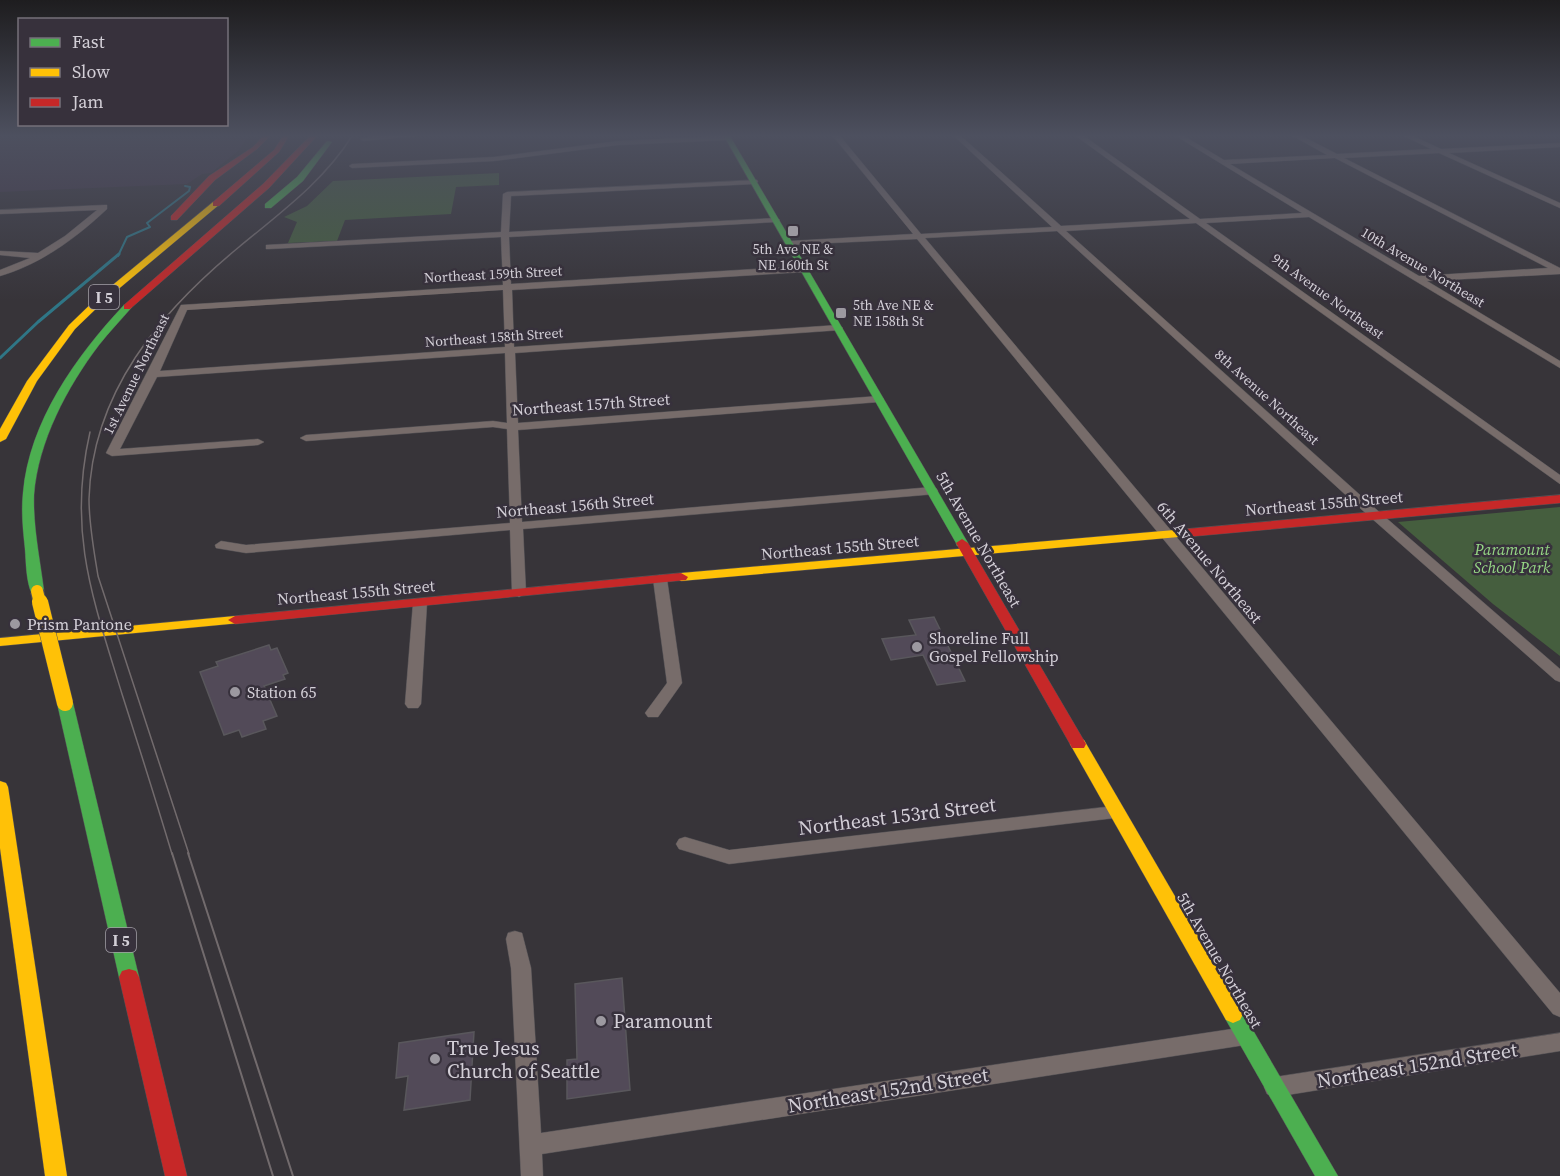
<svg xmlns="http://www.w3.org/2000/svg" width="1560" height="1176" viewBox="0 0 1560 1176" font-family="'Source Serif 4',serif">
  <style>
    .built { fill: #413747 }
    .green { fill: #455e3e }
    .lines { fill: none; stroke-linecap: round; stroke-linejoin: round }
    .stream-far1 { stroke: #2f7686; stroke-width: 2 }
    .stream { stroke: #2f7686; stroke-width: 3 }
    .building { fill: #524a58; stroke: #59575c; stroke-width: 1.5 }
    .street-casing { stroke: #535155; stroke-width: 1 }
    .fast-casing { stroke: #535155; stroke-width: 1 }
    .slow-casing { stroke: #535155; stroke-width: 1 }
    .jam-casing { stroke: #535155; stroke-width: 1 }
    .street { fill: #776c6a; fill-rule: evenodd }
    .fast { fill: #4caf50; fill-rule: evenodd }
    .slow { fill: #ffc107; fill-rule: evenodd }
    .jam { fill: #c62828; fill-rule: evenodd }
    .tram-far1 { stroke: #726b6d; stroke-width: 1.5 }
    .tram { stroke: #726b6d; stroke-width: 2 }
    .slow-bridge-far1-casing { stroke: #535155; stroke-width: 14; stroke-linecap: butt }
    .slow-bridge-casing { stroke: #535155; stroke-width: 17; stroke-linecap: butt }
    .slow-bridge-far1 { stroke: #ffc107; stroke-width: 12 }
    .slow-bridge { stroke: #ffc107; stroke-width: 16 }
    .poi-dot { fill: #9c99a0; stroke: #37313c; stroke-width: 2 }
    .labels { text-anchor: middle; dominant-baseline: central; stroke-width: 5; stroke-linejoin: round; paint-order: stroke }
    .far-poi-label { font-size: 14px; fill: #d3cfd7; stroke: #37313c }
    .far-street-label { font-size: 14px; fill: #d3cfd7; stroke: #37313c }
    .shield { fill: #37313c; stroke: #a4a0a8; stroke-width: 1.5 }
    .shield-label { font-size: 15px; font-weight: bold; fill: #d3cfd7 }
    .street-label { font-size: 16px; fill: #d3cfd7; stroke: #37313c }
    .park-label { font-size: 16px; font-style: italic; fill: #95d684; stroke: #37313c }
    .poi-label { font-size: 16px; fill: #d3cfd7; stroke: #37313c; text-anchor: start }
    .near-street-label { font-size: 20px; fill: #d3cfd7; stroke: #37313c }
    .near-poi-label { font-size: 20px; fill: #d3cfd7; stroke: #37313c; text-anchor: start }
  </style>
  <rect width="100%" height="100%" fill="#373439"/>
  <polygon class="built" points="0,136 249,136 238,151 211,173 202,174 187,184 0,192"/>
  <g class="green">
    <polygon points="499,173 499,185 456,187 451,214 345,220 337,241 288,243 297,222 284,217 307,206 333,181"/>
    <polygon points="1560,507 1560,656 1493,604 1398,522"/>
  </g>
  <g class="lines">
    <polyline class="stream-far1" points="118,256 127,237 150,227 147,223 189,191 190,187 185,186"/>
    <polyline class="stream" points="0,358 38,322 119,254"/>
  </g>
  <g class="building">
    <polygon points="934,617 965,681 937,685 923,655 891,660 882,639 916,635 909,620"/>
    <polygon points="269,645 271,650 277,648 288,673 283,675 285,679 264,686 277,716 263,721 266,729 242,737 239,730 224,735 200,672 218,666 216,662"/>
    <polygon points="622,978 630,1090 567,1099 567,1060 577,1059 575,984"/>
    <polygon points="474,1032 470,1100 404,1110 408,1076 396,1078 399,1043"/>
  </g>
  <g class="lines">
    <g class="street-casing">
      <g id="street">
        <polygon points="373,136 416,136 363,141 360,139"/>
        <polygon points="720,136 731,138 728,140 618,145 494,161 352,168 349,166 352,164 494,157 618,141"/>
        <path d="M833 136H840L921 234 1052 227 954 136H961L1061 226 1190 219 1076 136H1084L1200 219 1302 213 1176 136H1184L1224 160 1327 155 1293 136H1302L1337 154 1431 149 1404 136H1413L1441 149 1560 143V147L1449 153 1560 203V208L1439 153 1344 158 1560 268V274L1427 281 1560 361V368L1309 217 1206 223 1560 475V484L1196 223 1066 231 1369 503 1560 669V682L1555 680 1361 509 1057 231 925 238 1560 993V1017L1553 1014 917 239 787 245V241H790L913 234ZM1335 158 1548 268 1419 276 1230 164Z"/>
        <path d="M757 180 758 182 754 184 511 196 509 232 776 218 780 220 776 222 509 237 511 284 804 266 808 269 804 272 512 290 514 347 838 325 843 328 841 330 515 353 518 423 879 396 884 399 879 402 518 430 522 522 932 487 936 488 938 491 936 494 523 529 526 593 519 597 512 593 510 530 246 553 216 548 215 545 221 541 246 545 510 523 507 429 493 427 306 441 300 438 306 435 493 421 507 423 505 353 157 377 120 449 258 439 264 442 258 445 112 456 106 453 181 305 503 285 501 237 269 249H266V245L501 232 503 194 507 192ZM503 290 505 347 160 371 187 310Z"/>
        <path d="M104 205H107V209C76 238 41 264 0 276V270L30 258 0 255V251L38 253 65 236 97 210 0 214V210Z"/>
        <polygon points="660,575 667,579 682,683 658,717 648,717 645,713 667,683 653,579"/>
        <polygon points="420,599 427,603 421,704 418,708 408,708 405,704 413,603"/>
        <polygon points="1115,806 1121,808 1123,812 1121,816 1115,818 729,864 679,849 676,844 679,839 685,837 729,850"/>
        <polygon points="515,931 522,933 531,968 541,1133 1245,1027 1252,1030 1255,1036 1252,1042 1245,1045 542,1154 543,1176 521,1176 511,968 506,939 508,933"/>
        <polygon points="1560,1033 1560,1051 1275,1097 1267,1094 1264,1087 1267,1080 1275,1077"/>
      </g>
    </g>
    <g class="fast-casing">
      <g id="fast">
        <polygon points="724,136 730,136 968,543 967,546 957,546 956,543"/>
        <polygon points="327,141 332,142 303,181 271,208 265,208 265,204 297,177"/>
        <path d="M124 305 132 307C121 320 109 332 99 345 67 387 38 442 34 495 33 527 40 559 44 591L37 595 32 594C26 582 26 562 25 549 23 530 21 512 23 493 29 422 76 356 124 305Z"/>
        <polygon points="65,698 70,699 73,703 139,977 136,983 129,985 122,983 119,977 57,703 60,699"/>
        <polygon points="1233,1005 1240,1008 1338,1176 1315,1176 1226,1020 1223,1014 1226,1008"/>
      </g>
    </g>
    <g class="slow-casing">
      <g id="slow">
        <polygon points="213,202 220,204 103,302 75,329 37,381 6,439 0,442 0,429 27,381 69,325 97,298"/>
        <polygon points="1186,529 1190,530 1192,533 1190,536 681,581 674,577 681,573"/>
        <polygon points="235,616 240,617 242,620 240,623 0,646 0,638"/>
        <polygon points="1078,738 1084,740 1240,1008 1243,1014 1240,1020 1233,1023 1226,1020 1070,744 1072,740"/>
        <polygon points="0,781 6,783 8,787 67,1176 45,1176 0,848"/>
      </g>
    </g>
    <g class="jam-casing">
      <g id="jam">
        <polygon points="263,136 270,136 257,149 215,180 177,220 171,220 171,216 209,176 253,147"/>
        <polygon points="283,136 289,136 279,152 219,206 213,206 213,202 274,150"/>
        <polygon points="310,136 317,136 269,188 130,309 124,309 124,305 263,184"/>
        <polygon points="1560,495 1560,503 1186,537 1180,533 1186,529"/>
        <polygon points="962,539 968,543 1086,744 1084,748 1072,748 1070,744 956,543"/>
        <polygon points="681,573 688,577 686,580 235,624 228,620 235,616"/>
        <polygon points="129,969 136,971 139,977 187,1176 165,1176 119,977 122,971"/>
      </g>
    </g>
    <use href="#street" class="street"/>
    <use href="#fast" class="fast"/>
    <use href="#slow" class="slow"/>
    <use href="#jam" class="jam"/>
    <g class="tram-far1">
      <path d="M90 432C67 532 93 599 122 694 139 747 156 801 172 854"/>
      <path d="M189 854 98 576C94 551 89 525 89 499 92 392 160 312 239 247 280 213 324 181 352 136"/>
    </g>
    <g class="tram">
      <polyline points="172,853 273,1176"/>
      <polyline points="188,853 293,1176"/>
    </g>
    <g class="slow-bridge-far1-casing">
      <polyline id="slow-bridge-far1" points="37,591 40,603"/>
    </g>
    <g class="slow-bridge-casing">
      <polyline id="slow-bridge" points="40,602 65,703"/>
    </g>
    <use href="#slow-bridge-far1" class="slow-bridge-far1"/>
    <use href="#slow-bridge" class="slow-bridge"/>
  </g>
  <linearGradient id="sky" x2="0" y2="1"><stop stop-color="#1e1d1f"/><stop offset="0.45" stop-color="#4d505f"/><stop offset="1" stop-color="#4d505f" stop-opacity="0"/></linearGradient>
  <rect width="1560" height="301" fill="url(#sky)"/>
  <g class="poi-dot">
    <rect x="787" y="225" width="12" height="12" rx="3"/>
    <rect x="835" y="307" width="12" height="12" rx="3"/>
    <circle cx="15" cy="624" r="6"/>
    <circle cx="917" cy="647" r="6"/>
    <circle cx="235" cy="692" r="6"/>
    <circle cx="601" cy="1021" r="6"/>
    <circle cx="435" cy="1059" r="6"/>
  </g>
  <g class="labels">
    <g class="far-poi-label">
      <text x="793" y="249">5th Ave NE &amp;<tspan x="793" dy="16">NE 160th St</tspan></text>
      <text x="853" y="305" text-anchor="start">5th Ave NE &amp;<tspan x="853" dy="16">NE 158th St</tspan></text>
    </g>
    <g class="far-street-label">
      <text transform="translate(1423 267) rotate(31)">10th Avenue Northeast</text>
      <text transform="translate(493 274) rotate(-3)">Northeast 159th Street</text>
      <text transform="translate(1328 296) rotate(36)">9th Avenue Northeast</text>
      <text transform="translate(494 337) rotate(-4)">Northeast 158th Street</text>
      <text transform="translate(136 374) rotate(-64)">1st Avenue Northeast</text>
      <text transform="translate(1267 397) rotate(42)">8th Avenue Northeast</text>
    </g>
    <g class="shield">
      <rect x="89" y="285" width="30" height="24" rx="4.5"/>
      <rect x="106" y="928" width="30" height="24" rx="4.5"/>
    </g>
    <g class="shield-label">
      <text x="104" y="297">I 5</text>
      <text x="121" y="940">I 5</text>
    </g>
    <g class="street-label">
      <text transform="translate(591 404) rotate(-4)">Northeast 157th Street</text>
      <text transform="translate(1324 503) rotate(-5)">Northeast 155th Street</text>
      <text transform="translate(575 505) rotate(-5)">Northeast 156th Street</text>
      <text transform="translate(979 539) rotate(60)">5th Avenue Northeast</text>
      <text transform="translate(840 547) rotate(-5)">Northeast 155th Street</text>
      <text transform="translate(1210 562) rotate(50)">6th Avenue Northeast</text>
      <text transform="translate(356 592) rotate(-5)">Northeast 155th Street</text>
      <text transform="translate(1220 960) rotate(60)">5th Avenue Northeast</text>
    </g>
    <g class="park-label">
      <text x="1512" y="549">Paramount<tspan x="1512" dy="18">School Park</tspan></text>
    </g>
    <g class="poi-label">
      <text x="27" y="624">Prism Pantone</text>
      <text x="929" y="638">Shoreline Full<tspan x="929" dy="18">Gospel Fellowship</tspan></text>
      <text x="247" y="692">Station 65</text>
    </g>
    <g class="near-street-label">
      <text transform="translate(897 816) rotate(-7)">Northeast 153rd Street</text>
      <text transform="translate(1417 1065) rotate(-9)">Northeast 152nd Street</text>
      <text transform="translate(888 1090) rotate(-9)">Northeast 152nd Street</text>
    </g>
    <g class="near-poi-label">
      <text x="613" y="1021">Paramount</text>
      <text x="447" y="1048">True Jesus<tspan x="447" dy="23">Church of Seattle</tspan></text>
    </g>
  </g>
  <rect x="18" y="18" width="210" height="108" fill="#37313c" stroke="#75707a" stroke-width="1.5"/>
  <rect x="30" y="38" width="30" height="9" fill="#4caf50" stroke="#75707a" stroke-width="1.5"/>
  <text x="72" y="48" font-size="18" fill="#d3cfd7">Fast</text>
  <rect x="30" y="68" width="30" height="9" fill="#ffc107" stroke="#75707a" stroke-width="1.5"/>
  <text x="72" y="78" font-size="18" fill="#d3cfd7">Slow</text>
  <rect x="30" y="98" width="30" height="9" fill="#c62828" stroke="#75707a" stroke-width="1.5"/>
  <text x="72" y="108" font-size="18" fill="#d3cfd7">Jam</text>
</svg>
